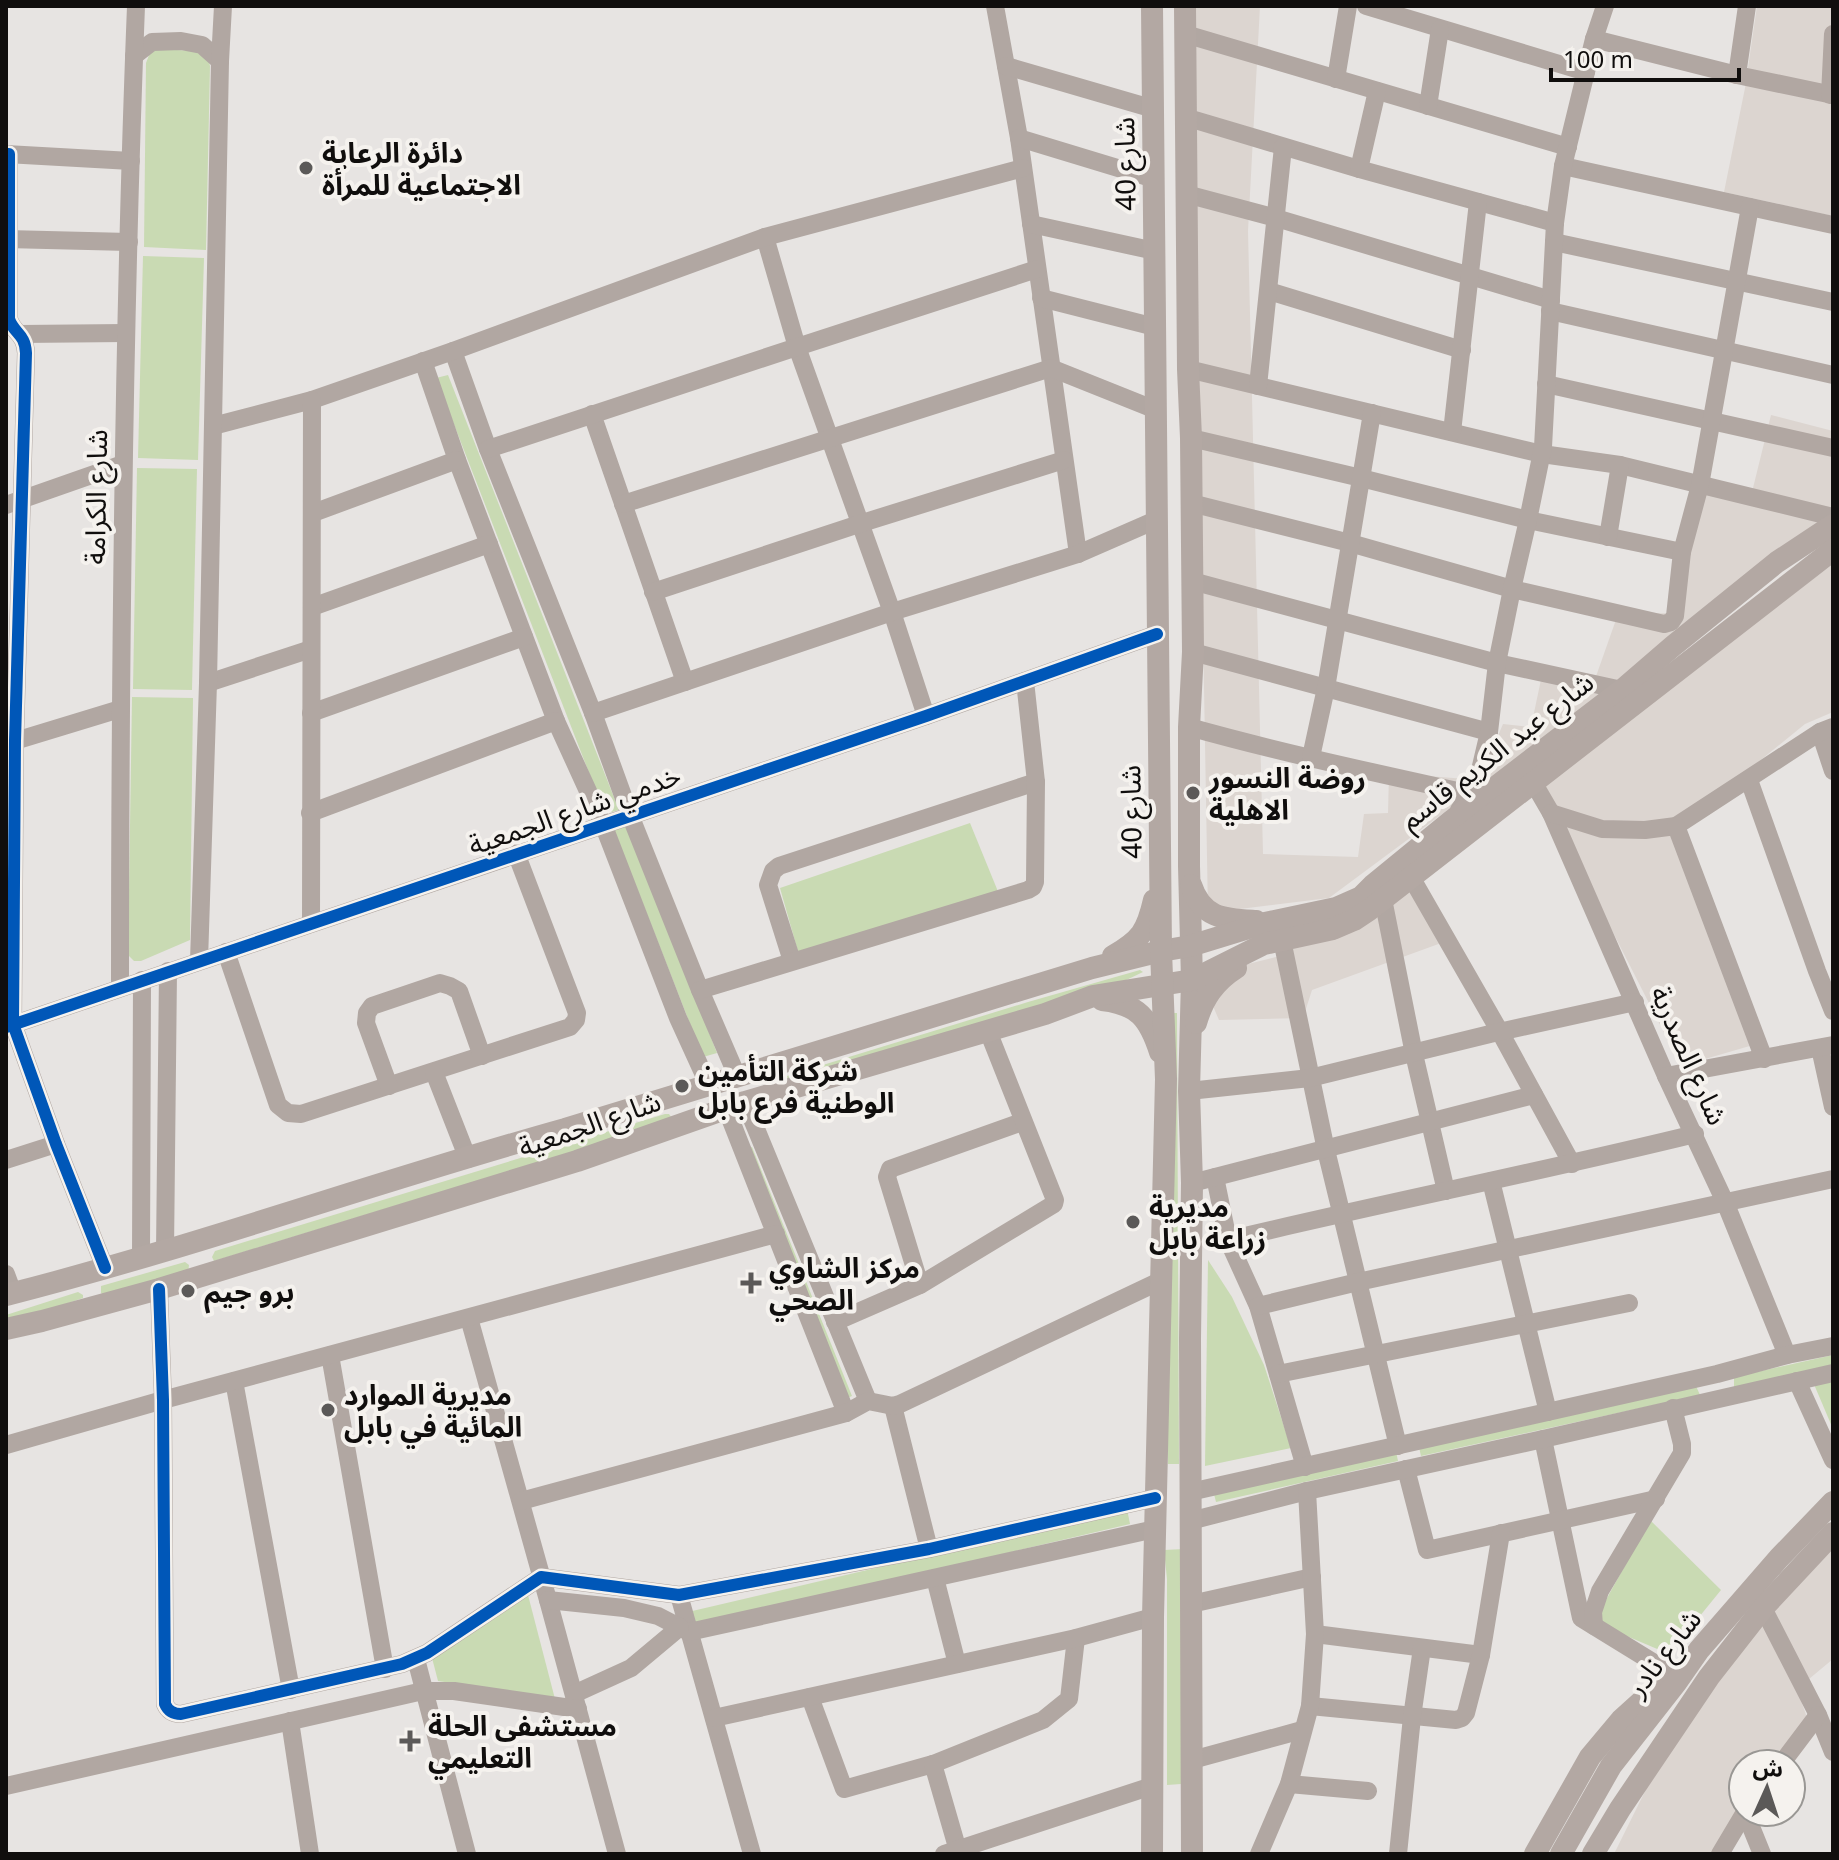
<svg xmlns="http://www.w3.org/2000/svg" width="1839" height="1860" viewBox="0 0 1839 1860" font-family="'Noto Sans','Noto Sans Arabic',sans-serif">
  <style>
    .built { fill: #dcd5d0 }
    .green { fill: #c9dab3 }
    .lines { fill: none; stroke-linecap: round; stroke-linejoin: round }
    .minor { stroke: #b1a7a2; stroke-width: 18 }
    .major { stroke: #b3a8a3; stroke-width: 22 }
    .cycleway-casing { stroke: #f5f2ee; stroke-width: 17 }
    .cycleway { stroke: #0057b8; stroke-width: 12 }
    .poi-dot { fill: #5b5958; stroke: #f5f2ee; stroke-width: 3 }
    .labels { text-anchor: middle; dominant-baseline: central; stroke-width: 8; stroke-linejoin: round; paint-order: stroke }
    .poi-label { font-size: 28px; font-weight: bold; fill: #100e0d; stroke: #f5f2ee; text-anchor: start }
    .street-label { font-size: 28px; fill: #100e0d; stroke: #f5f2ee }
  </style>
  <rect width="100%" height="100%" fill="#e7e4e2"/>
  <g class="built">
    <polygon points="1192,6 1260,6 1248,231 1263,854 1358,857 1364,814 1388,813 1389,773 1479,780 1503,724 1531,727 1543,670 1594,682 1618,614 1676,613 1703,491 1752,492 1771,415 1833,431 1833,524 1329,898 1208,913"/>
    <polygon points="1757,6 1833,6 1833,216 1724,192 1745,88"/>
    <polygon points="1833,564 1833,712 1805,724 1730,785 1666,825 1760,1043 1681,1066 1539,787"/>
    <polygon points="1414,883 1444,942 1312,990 1303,1018 1219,1020 1200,976 1280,956"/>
    <polygon points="1833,1546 1833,1659 1797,1689 1812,1732 1787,1764 1743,1764 1743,1812 1716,1854 1614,1854 1661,1759 1792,1583"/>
  </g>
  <g class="green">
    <polygon points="157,49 197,51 208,57 210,66 206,250 144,247 146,63 151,50"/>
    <polygon points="143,256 204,258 198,460 138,458"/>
    <polygon points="448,375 619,810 605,814 436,378"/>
    <polygon points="137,468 197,469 192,690 133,689"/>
    <polygon points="132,697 193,698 190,940 141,961 134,961 128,955"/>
    <polygon points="970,823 999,894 799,955 780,888"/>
    <polygon points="627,825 717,1053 703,1057 614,830"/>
    <polygon points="1140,970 1143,972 1093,996 784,1080 787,1076 1028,1002"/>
    <polygon points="1166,1013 1177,1013 1179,1464 1168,1464"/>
    <polygon points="665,1114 669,1114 674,1121 214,1261 212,1257 215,1251"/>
    <polygon points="752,1147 852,1396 842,1400 741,1150"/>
    <polygon points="1208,1260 1232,1297 1264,1365 1291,1448 1205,1466"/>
    <polygon points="185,1262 189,1265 188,1273 106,1297 101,1293 101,1286"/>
    <polygon points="78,1292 83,1295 83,1298 6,1324 6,1315"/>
    <polygon points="1833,1355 1833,1366 1734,1387 1734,1377"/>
    <polygon points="1833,1380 1833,1429 1813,1382"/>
    <polygon points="1696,1386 1700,1395 1421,1456 1418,1443"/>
    <polygon points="1395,1446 1398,1461 1216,1502 1213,1490"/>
    <polygon points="1127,1509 1130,1524 693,1627 688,1612"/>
    <polygon points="1650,1520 1721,1590 1669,1654 1596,1623 1607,1598"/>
    <polygon points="1184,1549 1181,1784 1167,1785 1167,1579 1164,1550"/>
    <polygon points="528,1595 555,1699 438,1681 431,1654"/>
  </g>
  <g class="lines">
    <g class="minor">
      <polyline points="995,6 1019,138 1078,554"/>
      <polyline points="1366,6 1586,72"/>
      <polyline points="1185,34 1568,147"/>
      <polyline points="1594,39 1737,75 1833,95"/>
      <polyline points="134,56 152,42 181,41 202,45 220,61"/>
      <polyline points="1006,66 1154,109"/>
      <polyline points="1737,75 1747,6"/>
      <polyline points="1336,79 1348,6"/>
      <polyline points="1830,95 1833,34"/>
      <polyline points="1428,106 1440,29"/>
      <polyline points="1185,117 1359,169 1555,223"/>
      <polyline points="1019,138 1154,179"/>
      <polyline points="6,154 131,161"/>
      <path d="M9 154V319C14 334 25 333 26 353L15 741 13 1024 56 1144 105 1268"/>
      <polyline points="1563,166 1833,225"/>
      <polyline points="1359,169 1377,91"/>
      <polyline points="1186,194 1276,218 1551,300"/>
      <polyline points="1031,224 1155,251"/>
      <polyline points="765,237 797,347 892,612 926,716"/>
      <polyline points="6,239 129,242"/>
      <polyline points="1554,242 1833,302"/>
      <polyline points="1269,291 1462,350"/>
      <polyline points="1041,298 1155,327"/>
      <polyline points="1550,311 1833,375"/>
      <polyline points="20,334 126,333"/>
      <polyline points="453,351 488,449 593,713 630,815 700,990 737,1076"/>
      <polyline points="423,361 457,460 556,721 603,824 678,1018 709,1086"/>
      <polyline points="1188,369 1542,454 1620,465 1833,517"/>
      <polyline points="1546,384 1833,448"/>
      <polyline points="1258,386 1283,147"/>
      <polyline points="592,414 685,682"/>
      <polyline points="213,426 312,400 453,351 765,237 1023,168"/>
      <polyline points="1452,432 1478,202"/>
      <polyline points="1191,438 1361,478 1528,520 1682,552"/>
      <polyline points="488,449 797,347 1037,269"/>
      <polyline points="1191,503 1350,543 1512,589 1664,624 1671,622 1675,616 1682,552 1700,485 1750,207"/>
      <polyline points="623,504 1051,368 1156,410"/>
      <polyline points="6,505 123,464"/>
      <polyline points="313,513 457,460"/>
      <polyline points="1608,537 1620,465"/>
      <polyline points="1192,581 1497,663 1622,690"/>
      <polyline points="653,592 859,524 1064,460"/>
      <polyline points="312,607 489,544"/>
      <polyline points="1193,652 1489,732"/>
      <polyline points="208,683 311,649"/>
      <polyline points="311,713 524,637"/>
      <polyline points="593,713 892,612 1078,554 1156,520"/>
      <path d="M1189 727C1282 753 1376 773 1471 794"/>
      <polyline points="1820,732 1833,771"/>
      <polyline points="15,741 120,709"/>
      <polyline points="1311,757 1326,688 1372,413"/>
      <polyline points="1749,780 1817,971 1833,1011"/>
      <polyline points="1533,782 1551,813 1666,1076 1725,1202 1787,1355"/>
      <polyline points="1459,810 1477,783 1489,732 1497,663 1512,589 1528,520 1543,447 1555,223 1563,166 1594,39 1605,6"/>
      <polyline points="310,813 556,721"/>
      <polyline points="1551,813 1602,829 1645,830 1676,826 1820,732 1833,727"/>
      <polyline points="1676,826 1764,1059"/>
      <polyline points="1411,877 1500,1032 1572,1164"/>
      <polyline points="1383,899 1414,1054 1446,1191"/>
      <polyline points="311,923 312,400"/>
      <polyline points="1282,940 1326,1150 1398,1446"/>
      <polyline points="226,952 278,1105 288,1113 301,1114 570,1027 576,1020 577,1013 516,853"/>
      <polyline points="199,961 208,683 220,61 223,6"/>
      <polyline points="792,961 768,885 773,871 779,866 1036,782"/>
      <path d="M120 988C120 661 123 333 136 6"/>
      <polyline points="700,990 1028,890 1033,887 1035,882 1036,782 1025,681"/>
      <polyline points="6,1027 926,716 1157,634"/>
      <polyline points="1820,1048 1833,1107"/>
      <polyline points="434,1072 468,1159"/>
      <polyline points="1666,1076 1833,1045"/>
      <polyline points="389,1086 366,1023 367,1013 372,1006 440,983 450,986 459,991 482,1056"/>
      <polyline points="1189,1091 1310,1078 1490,1034 1635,1002"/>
      <polyline points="745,1102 868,1401"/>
      <polyline points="726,1108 846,1413"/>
      <polyline points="6,1160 56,1144"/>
      <polyline points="1215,1177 1228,1240 1258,1306 1305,1467"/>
      <polyline points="1491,1181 1548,1412"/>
      <polyline points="1192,1183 1534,1095"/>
      <path d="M1228 1240C1383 1203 1540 1172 1695 1134"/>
      <polyline points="165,1252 168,971"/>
      <polyline points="141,1258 142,980"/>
      <polyline points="6,1274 13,1293"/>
      <polyline points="920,1285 887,1177 890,1169 1022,1122"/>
      <path d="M159 1289 163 1400 165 1704C168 1711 173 1714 181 1714L402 1664 427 1653 541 1577 679 1595 929 1549 1155 1498"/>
      <polyline points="1258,1306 1358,1282 1833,1179"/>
      <polyline points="469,1318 548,1600 617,1854"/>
      <polyline points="835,1322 920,1285 1054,1204 1055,1200 988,1031"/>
      <polyline points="330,1355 385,1669"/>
      <polyline points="1278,1374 1629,1303"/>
      <polyline points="234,1381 291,1690"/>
      <polyline points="1797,1381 1833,1460"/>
      <polyline points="893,1406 929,1549"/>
      <polyline points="1543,1439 1581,1618 1672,1674 1681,1676"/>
      <polyline points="6,1445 163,1400 776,1234"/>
      <polyline points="1406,1469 1427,1550 1656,1499"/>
      <polyline points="1190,1492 1717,1374 1787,1355 1833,1346"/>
      <polyline points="521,1501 846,1413 868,1401 893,1406 900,1404 1160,1281"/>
      <polyline points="1190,1521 1307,1491 1543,1439 1833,1373"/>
      <polyline points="935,1578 957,1664"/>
      <polyline points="679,1595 752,1854"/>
      <polyline points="548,1600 624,1608 658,1616 689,1632 1155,1529"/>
      <polyline points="1191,1604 1312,1577"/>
      <polyline points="1763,1608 1818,1715 1833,1752"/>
      <polyline points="1594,1626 1593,1612 1600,1591 1682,1453 1682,1444 1673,1408"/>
      <polyline points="1315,1634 1481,1655"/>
      <polyline points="416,1659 467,1854"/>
      <polyline points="574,1694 631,1668 680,1627"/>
      <polyline points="810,1697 844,1789 933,1764 1043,1720 1069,1699 1076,1638"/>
      <polyline points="1310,1706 1456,1720 1462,1718 1466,1713 1481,1655 1501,1533"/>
      <polyline points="714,1718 1076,1638 1153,1617"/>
      <polyline points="290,1721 310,1854"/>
      <polyline points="1192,1760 1302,1730"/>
      <polyline points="933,1764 959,1854"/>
      <polyline points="1781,1764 1818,1715"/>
      <polyline points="1289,1784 1368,1791"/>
      <polyline points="6,1786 423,1691 454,1691 578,1709"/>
      <polyline points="1745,1812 1762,1854"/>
      <polyline points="944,1854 1152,1786"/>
      <polyline points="1259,1854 1289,1784 1310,1706 1315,1634 1307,1491"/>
      <polyline points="1398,1854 1412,1717 1422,1648"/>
      <polyline points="1720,1854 1745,1812"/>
    </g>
    <g class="major">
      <polyline points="1185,6 1188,369 1191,438 1193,652 1189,727 1189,866 1192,980 1189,1091 1192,1183 1190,1339 1192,1854"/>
      <path d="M1191 885C1202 919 1225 919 1256 921"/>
      <path d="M1113 956C1141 940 1147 931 1154 900"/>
      <path d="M1102 1000C1138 1004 1149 1018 1160 1052"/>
      <path d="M1196 1023C1203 999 1214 982 1236 968"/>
      <path d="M6 1295C195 1247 378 1181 565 1129L1092 968 1161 951 1190 946 1265 923 1336 908 1361 897 1373 885 1450 822 1622 690 1673 646 1777 562 1833 525"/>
      <polyline points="6,1329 42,1321 159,1289 577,1161 745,1102 1045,1014 1093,996 1192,980 1264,944 1333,929 1354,920 1369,910 1833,550"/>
      <polyline points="1152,1854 1153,1617 1166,1079 1161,951 1152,6"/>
      <polyline points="1535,1854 1590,1757 1621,1720 1662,1683"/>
      <polyline points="1561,1854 1611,1766 1676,1683 1699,1650 1779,1558 1833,1502"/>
      <polyline points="1593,1854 1620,1809 1709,1677 1763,1608 1833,1533"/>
    </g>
    <g class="cycleway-casing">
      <g id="cycleway">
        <path d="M6 154H9V319C14 334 25 333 26 353L15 741 13 1024 56 1144 105 1268"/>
        <polyline points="6,1027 926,716 1157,634"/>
        <path d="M159 1289 163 1400 165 1704C168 1711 173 1714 181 1714L402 1664 427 1653 541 1577 679 1595 929 1549 1155 1498"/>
      </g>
    </g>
    <use href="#cycleway" class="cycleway"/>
  </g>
  <g class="poi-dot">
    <circle cx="306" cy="168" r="8"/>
    <circle cx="1193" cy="793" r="8"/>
    <circle cx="682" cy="1086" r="8"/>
    <circle cx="1133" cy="1222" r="8"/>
    <path d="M747 1271h8v8h8v8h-8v8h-8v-8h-8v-8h8z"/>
    <circle cx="188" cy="1291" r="8"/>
    <circle cx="328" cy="1410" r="8"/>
    <path d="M406 1729h8v8h8v8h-8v8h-8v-8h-8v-8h8z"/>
  </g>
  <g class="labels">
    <g class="poi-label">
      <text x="322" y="152">دائرة الرعاية<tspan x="322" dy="32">الاجتماعية للمرأة</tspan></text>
      <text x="1209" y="777">روضة النسور<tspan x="1209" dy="32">الاهلية</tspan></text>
      <text x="698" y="1070">شركة التأمين<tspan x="698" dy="32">الوطنية فرع بابل</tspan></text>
      <text x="1149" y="1206">مديرية<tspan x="1149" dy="32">زراعة بابل</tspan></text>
      <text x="769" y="1267">مركز الشاوي<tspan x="769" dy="32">الصحي</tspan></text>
      <text x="204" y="1291">برو جيم</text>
      <text x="344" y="1394">مديرية الموارد<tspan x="344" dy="32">المائية في بابل</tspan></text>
      <text x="428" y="1725">مستشفى الحلة<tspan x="428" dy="32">التعليمي</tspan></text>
    </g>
    <g class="street-label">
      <text transform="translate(1124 164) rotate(-91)">شارع 40</text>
      <text transform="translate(95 497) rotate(-89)">شارع الكرامة</text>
      <text transform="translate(1496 750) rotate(-38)">شارع عبد الكريم قاسم</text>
      <text transform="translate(574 809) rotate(-19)">خدمي شارع الجمعية</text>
      <text transform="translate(1130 812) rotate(-91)">شارع 40</text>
      <text transform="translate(1690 1055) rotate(66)">شارع الصدرية</text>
      <text transform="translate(589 1123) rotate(-19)">شارع الجمعية</text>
      <text transform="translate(1663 1652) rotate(-52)">شارع نادر</text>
    </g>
  </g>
  <rect width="1839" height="1860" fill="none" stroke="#100e0d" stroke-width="16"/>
  <g transform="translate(1767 1788) rotate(3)"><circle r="38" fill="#f5f2ee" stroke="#999794" stroke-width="2"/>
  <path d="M0-6L14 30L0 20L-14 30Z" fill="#5b5958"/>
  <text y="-12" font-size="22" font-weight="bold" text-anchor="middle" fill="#100e0d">ش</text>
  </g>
  <path d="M1551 68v12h188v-12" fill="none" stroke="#100e0d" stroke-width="4"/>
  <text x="1563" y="68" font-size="24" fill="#100e0d" stroke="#f5f2ee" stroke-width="6" paint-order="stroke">100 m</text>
</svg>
